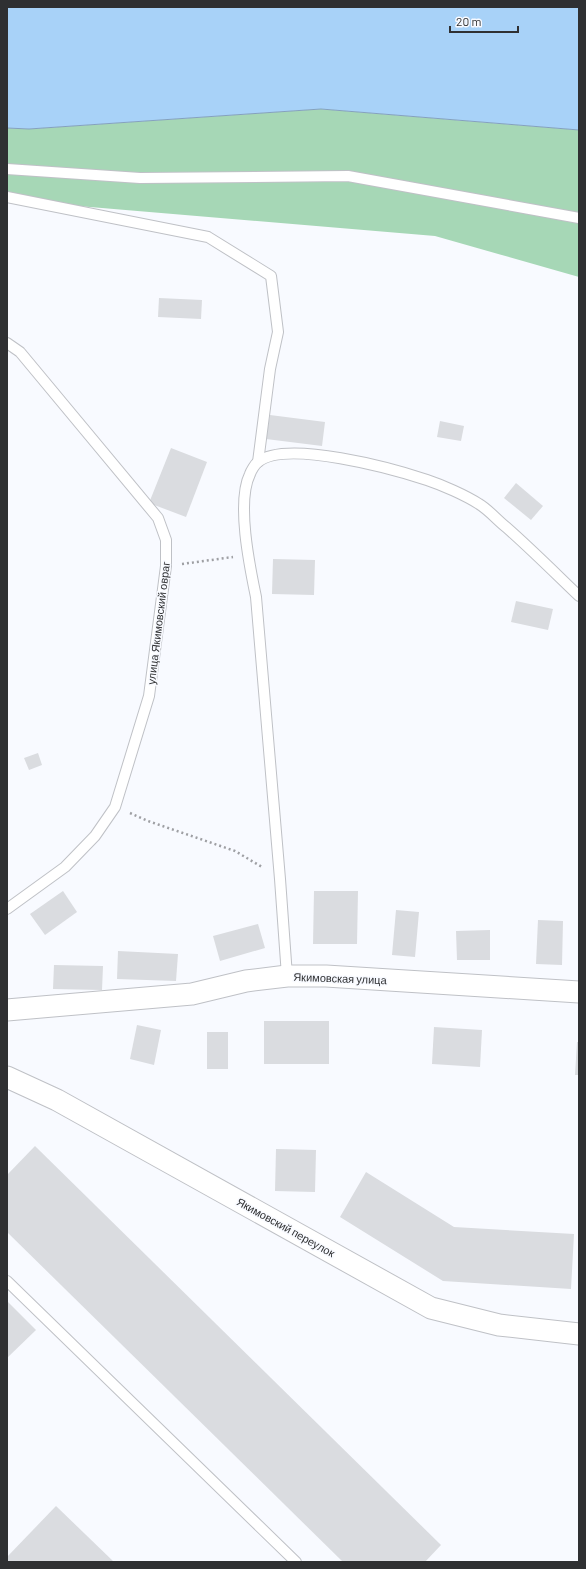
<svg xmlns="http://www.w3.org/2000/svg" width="586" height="1569" viewBox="0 0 586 1569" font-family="Barlow,sans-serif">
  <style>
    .forest { fill: #a6d7b6 }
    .water { fill: #a8d2f8; stroke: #84a1bd }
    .building { fill: #dadce0 }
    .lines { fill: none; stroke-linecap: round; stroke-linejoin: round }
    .service-casing { stroke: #bfc1c6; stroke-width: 12 }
    .minor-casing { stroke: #bfc1c6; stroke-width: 23 }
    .path { stroke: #9e9fa3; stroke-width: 2.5; stroke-dasharray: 2 3; stroke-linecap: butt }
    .service { stroke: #fff; stroke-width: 10 }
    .minor { stroke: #fff; stroke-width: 21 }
    .labels { text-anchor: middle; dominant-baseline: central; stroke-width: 3; stroke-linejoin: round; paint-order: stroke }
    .street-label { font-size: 11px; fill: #2f3032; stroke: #f8faff }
  </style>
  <rect width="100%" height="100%" fill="#f8faff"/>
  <polygon class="forest" points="321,109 579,130 579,277 435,236 7,200 7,128 29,129"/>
  <polygon class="water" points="7,7 579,7 579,130 321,109 29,129 7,128"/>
  <g class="building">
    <polygon points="159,298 202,300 201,319 158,317"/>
    <polygon points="270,415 325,422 322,446 266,439"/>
    <polygon points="440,421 464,426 461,441 437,437"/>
    <polygon points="171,448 207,462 186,517 149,503"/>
    <polygon points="516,483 543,506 531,520 504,498"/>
    <polygon points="273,559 315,560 314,595 272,594"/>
    <polygon points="516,601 553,609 548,630 511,622"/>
    <polygon points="38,753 42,765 29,770 24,758"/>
    <polygon points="63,891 77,912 45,935 30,914"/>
    <polygon points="314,891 358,891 357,944 313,944"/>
    <polygon points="396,910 419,912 415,957 392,955"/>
    <polygon points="538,920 563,921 562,965 536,964"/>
    <polygon points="258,924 265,948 220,961 213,936"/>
    <polygon points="490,930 490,960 457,960 456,931"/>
    <polygon points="118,951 178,954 176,981 117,979"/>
    <polygon points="54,965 103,966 102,990 53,989"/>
    <rect x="264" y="1021" width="65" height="43"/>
    <polygon points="137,1025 161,1030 154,1065 130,1059"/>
    <polygon points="434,1027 482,1030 480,1067 432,1064"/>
    <rect x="207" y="1032" width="21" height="37"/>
    <polygon points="577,1042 579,1042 579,1075 575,1075"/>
    <polygon points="35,1146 441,1545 425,1562 343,1562 7,1232 7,1175"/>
    <polygon points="276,1149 316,1150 315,1192 275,1191"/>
    <polygon points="366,1172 454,1227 574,1234 571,1289 443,1281 340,1217"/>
    <polygon points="7,1301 36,1330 7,1358"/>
    <polygon points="56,1506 114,1562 7,1562 7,1557"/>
  </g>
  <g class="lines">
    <g class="service-casing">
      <g id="service">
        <polyline points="7,169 140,178 348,176 579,218"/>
        <polyline points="7,197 208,237 271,276 278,332 270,369 258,462"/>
        <polyline points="7,343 20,352 158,518 166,540 166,566 149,696 115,807 95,836 65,867 7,909"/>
        <path d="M287 976 280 879 256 597C250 568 236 502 250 474 251 471 255 464 258 462 286 439 394 469 427 480 442 485 465 495 479 504 489 510 497 520 506 527 531 549 555 573 579 596"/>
        <polyline points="7,1281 296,1562"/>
      </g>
    </g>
    <g class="minor-casing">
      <g id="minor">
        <polyline points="7,1010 192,994 246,981 287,976 326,976 579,992"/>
        <polyline points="7,1077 57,1100 431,1308 499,1325 579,1334"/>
      </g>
    </g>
    <g class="path">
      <polyline points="182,564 233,557"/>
      <polyline points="130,813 148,821 235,851 262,867"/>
    </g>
    <use href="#service" class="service"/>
    <use href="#minor" class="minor"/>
  </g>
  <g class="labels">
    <g class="street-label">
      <text transform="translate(158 623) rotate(-83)">улица Якимовский овраг</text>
      <text transform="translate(340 978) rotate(2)">Якимовская улица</text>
      <text transform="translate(286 1227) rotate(29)">Якимовский переулок</text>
    </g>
  </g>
  <rect width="586" height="1569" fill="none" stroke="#2f3032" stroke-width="16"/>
  <path d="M450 26v6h68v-6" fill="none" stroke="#2f3032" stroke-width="2"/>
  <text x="456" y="26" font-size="12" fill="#2f3032" stroke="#f8faff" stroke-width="3" paint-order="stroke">20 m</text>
</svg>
